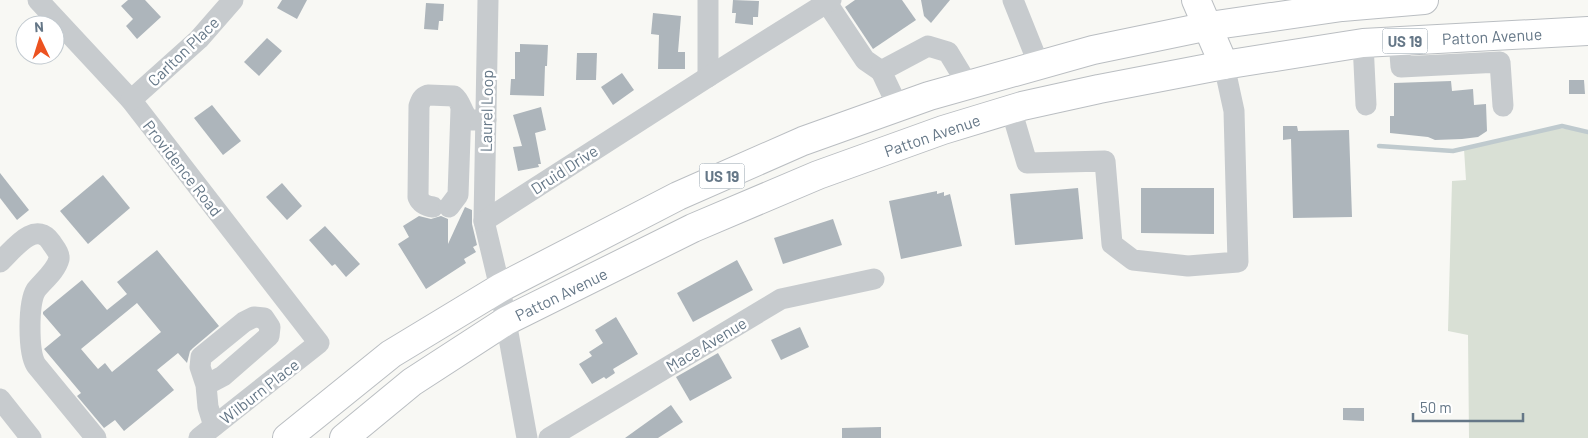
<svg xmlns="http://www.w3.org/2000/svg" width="1588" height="438" viewBox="0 0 1588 438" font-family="Barlow,sans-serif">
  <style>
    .green { fill: #d9e0d5 }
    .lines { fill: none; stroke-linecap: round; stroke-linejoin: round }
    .stream { stroke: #bfcace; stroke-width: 4.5 }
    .building { fill: #adb5bb; fill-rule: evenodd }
    .major-casing { stroke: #babec2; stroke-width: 30 }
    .minor { stroke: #c7cbce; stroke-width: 21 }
    .major { stroke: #fff; stroke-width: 28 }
    .labels { text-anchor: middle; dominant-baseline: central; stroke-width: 5; stroke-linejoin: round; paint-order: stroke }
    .shield { fill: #fff; stroke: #93a0ab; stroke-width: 1 }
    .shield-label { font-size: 15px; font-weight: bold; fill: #657787 }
    .street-label { font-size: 16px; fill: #657787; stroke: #fff }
  </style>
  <rect width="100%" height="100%" fill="#f8f8f4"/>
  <polygon class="green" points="1552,127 1588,132 1588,438 1469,438 1468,335 1448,331 1452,181 1466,180 1464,149"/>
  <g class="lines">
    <polyline class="stream" points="1379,146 1453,151 1562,126 1588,132"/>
  </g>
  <g class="building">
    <polygon points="128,0 145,0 161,17 137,39 126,26 133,19 121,6"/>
    <polygon points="282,0 307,0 297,19 277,8"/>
    <polygon points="733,0 759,1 758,17 753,17 753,25 735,23 736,13 732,13"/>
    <polygon points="855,0 902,0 916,20 873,49 845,7"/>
    <polygon points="921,0 950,0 931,23 924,16"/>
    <polygon points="426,3 444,4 443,21 439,21 438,30 424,29"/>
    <polygon points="653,13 681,16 678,52 685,52 685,69 658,69 659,35 651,34"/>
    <polygon points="267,38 282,51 259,76 244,62"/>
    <polygon points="520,44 548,45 547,66 545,66 544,96 510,95 511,79 515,79 515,52 520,52"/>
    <polygon points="577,53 597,53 596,80 576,80"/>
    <polygon points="622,73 634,90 613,105 601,87"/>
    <polygon points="1569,80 1584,80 1585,94 1569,94"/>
    <polygon points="1451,81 1452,91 1473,89 1474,105 1486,104 1487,131 1478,137 1462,139 1435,140 1428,137 1390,133 1390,116 1394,116 1394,83"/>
    <polygon points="212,105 241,141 223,155 194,118"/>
    <polygon points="541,107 546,130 535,133 541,164 538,164 539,167 518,171 513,147 522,146 513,115"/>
    <polygon points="1283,126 1297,126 1298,131 1349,130 1352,217 1293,218 1291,139 1283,140"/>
    <polygon points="0,173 29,210 17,220 0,198"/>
    <polygon points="103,175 130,208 88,244 60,211"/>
    <polygon points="282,183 302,206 287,220 266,197"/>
    <polygon points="1078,188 1083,239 1015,245 1010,194"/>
    <polygon points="1141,188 1214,188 1214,234 1141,233"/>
    <polygon points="937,191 937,194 944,192 944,196 950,194 962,246 901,259 889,201"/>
    <polygon points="465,207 472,210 472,224 477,245 473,247 476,252 464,259 466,263 426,289 398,244 409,237 403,226 419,216 431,219 441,216 448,219 448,244"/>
    <polygon points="833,219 842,245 783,264 774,238"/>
    <polygon points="325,226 360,264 346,277 335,264 332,266 309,240"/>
    <path d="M157 250 219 326 193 348 190 351 187 363 178 353 157 370 174 390 124 431 115 420 104 428 77 396 81 393 44 349 61 335 43 314V312L82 280 107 310 127 294 117 282ZM137 303 161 332 112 372 105 363 98 369 81 349Z"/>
    <polygon points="737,260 753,290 693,322 677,293"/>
    <polygon points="616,317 638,354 613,369 615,373 606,379 604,377 592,384 579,364 592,356 589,352 603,343 595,330"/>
    <polygon points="800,327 809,347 781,360 771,340"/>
    <polygon points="718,353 732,378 690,401 676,377"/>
    <polygon points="671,405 683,422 658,438 625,438"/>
    <polygon points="1343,408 1364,408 1364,421 1343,420"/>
    <polygon points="881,427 881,438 842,438 842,428"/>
  </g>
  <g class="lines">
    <g class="major-casing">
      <g id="major">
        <polyline points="1196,0 1224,65"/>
        <polyline points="287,438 391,354 500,288 678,196 803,141 929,96 1093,50 1209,26 1342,7 1424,0"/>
        <polyline points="344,438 412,382 506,321 693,228 818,175 943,130 1022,106 1099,89 1224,65 1363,43 1588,31"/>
      </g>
    </g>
    <g class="minor">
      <polyline points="38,0 131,100 319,343 199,438"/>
      <polyline points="488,0 484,221 500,288 527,438"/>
      <polyline points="1013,0 1039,65"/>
      <polyline points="827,3 865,60 881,71"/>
      <polyline points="1399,41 1401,67 1500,62 1503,106"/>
      <polyline points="1363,43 1366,105"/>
      <polyline points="708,77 708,0"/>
      <polyline points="131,100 199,39 233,0"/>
      <polyline points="898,107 881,71 928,46 948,52 968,85"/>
      <polyline points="1011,109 1027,163 1105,161 1112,244 1133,260 1188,266 1238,262 1234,111 1224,65"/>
      <path d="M433 207C426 206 421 204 418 197L419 106C421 100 422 97 428 95L454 96C461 101 462 113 469 120H486"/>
      <polyline points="449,207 458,195 461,109"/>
      <polyline points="484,221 708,77 831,0"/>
      <path d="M0 262C13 250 35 219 51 242 54 247 60 253 59 259 56 271 43 281 36 290 28 303 28 352 36 365L96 438"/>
      <polyline points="206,385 223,376 269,336 270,327 264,318 254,317 244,322 201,357 200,367 206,385 208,407 214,426"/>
      <polyline points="0,399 31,438"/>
      <polyline points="549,438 781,299 874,279"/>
    </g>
    <use href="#major" class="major"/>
  </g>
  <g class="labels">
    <g class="shield">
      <rect x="1382.5" y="28.5" width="45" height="25" rx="4"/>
      <rect x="699.5" y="163.5" width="45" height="25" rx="4"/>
    </g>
    <g class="shield-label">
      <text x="1405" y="41">US 19</text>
      <text x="722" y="176">US 19</text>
    </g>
    <g class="street-label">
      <text transform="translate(1492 36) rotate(-3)">Patton Avenue</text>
      <text transform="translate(183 51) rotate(-44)">Carlton Place</text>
      <text transform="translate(486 111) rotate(-89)">Laurel Loop</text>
      <text transform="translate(932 135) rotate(-19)">Patton Avenue</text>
      <text transform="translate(183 168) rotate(52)">Providence Road</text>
      <text transform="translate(564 169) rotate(-33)">Druid Drive</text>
      <text transform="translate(561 294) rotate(-26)">Patton Avenue</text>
      <text transform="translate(706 344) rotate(-31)">Mace Avenue</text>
      <text transform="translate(259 391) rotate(-38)">Wilburn Place</text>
    </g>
  </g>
  <g transform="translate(40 40) rotate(356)"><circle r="24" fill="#ffffff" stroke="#c1c9cf"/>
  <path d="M0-4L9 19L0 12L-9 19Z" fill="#ec5220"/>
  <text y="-8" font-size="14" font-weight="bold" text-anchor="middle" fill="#657787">N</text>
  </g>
  <path d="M1413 413v8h110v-8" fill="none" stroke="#657787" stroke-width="2.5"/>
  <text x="1420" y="413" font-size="15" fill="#657787" stroke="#ffffff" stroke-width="4" paint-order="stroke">50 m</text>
</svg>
